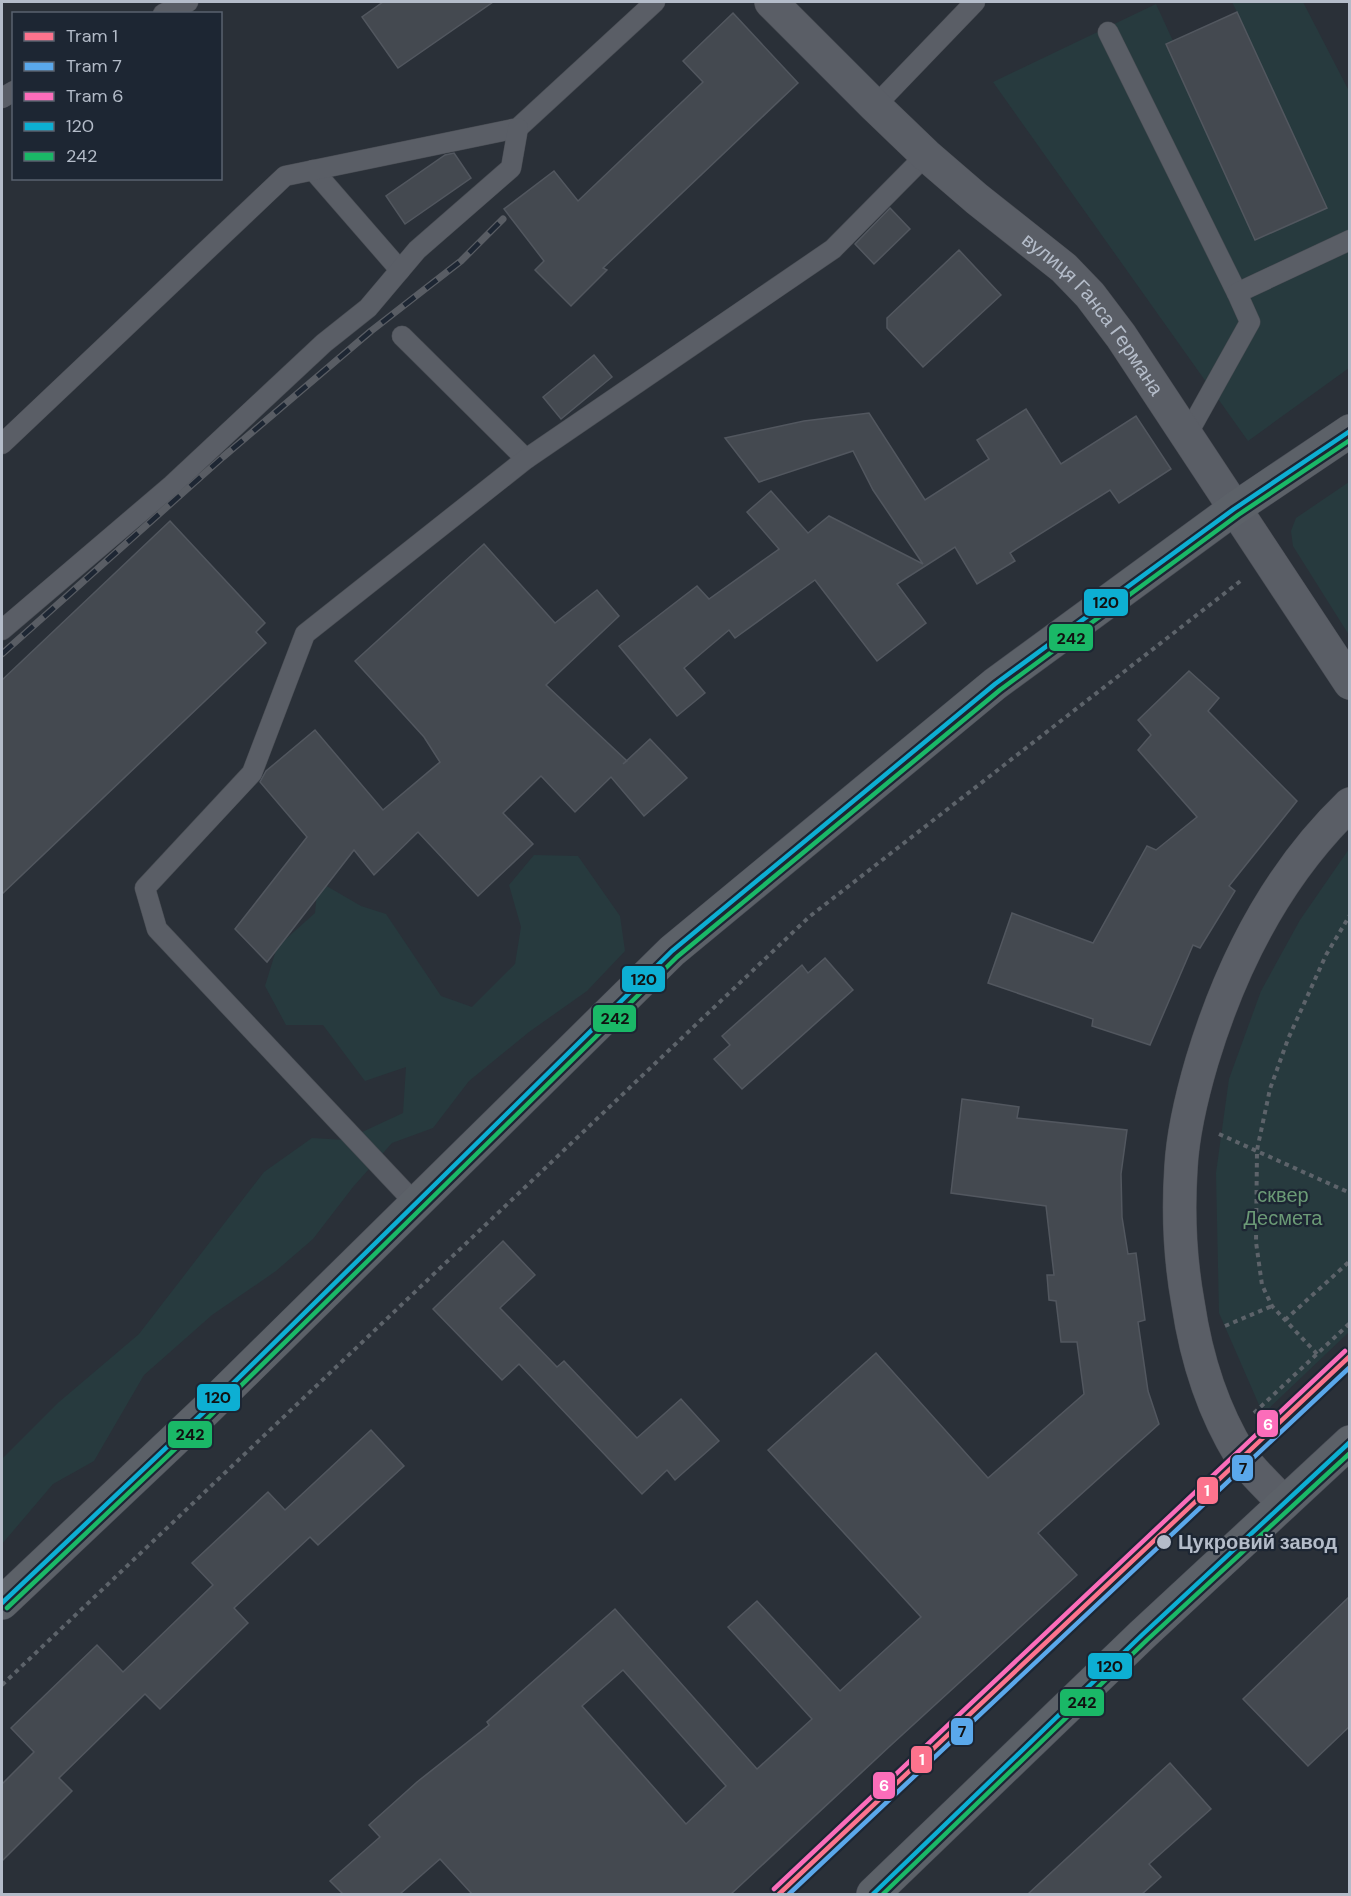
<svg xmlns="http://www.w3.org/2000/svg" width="1351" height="1896" viewBox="0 0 1351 1896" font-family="'DM Sans',sans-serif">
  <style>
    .green { fill: #273a3e }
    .building { fill: #444950; stroke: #52575f; stroke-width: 1.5; fill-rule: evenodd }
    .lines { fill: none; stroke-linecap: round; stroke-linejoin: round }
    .lane-casing { stroke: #484c53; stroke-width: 21 }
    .street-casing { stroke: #484c53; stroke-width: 34 }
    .primary-casing { stroke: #484c55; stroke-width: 34 }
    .path { stroke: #5d636a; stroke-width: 4; stroke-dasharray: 4.5 4.5; stroke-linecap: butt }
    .lane { stroke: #5a5e66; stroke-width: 20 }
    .street { stroke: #5a5e66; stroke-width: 33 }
    .primary { stroke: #5c6168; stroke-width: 33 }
    .rail-casing { stroke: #595d64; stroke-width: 7 }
    .rail { stroke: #1d2633; stroke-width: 4.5; stroke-dasharray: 14; stroke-linecap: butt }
    .bus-1-casing { stroke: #1d2633; stroke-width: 9 }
    .bus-2-casing { stroke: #1d2633; stroke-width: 9 }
    .bus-1 { stroke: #0dafd3; stroke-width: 4.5 }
    .bus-2 { stroke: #1ab867; stroke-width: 4.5 }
    .tram-1-casing { stroke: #1d2633; stroke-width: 9 }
    .tram-2-casing { stroke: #1d2633; stroke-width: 9 }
    .tram-3-casing { stroke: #1d2633; stroke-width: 9 }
    .tram-1 { stroke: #fc738d; stroke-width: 4.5 }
    .tram-2 { stroke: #5aa8eb; stroke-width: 4.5 }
    .tram-3 { stroke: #fb6dba; stroke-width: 4.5 }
    .stop-dot { fill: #b4bcc9; stroke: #1d2633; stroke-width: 2 }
    .labels { text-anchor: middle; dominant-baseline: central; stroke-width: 4.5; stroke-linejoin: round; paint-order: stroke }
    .street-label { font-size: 20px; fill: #b4bcc9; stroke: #1d2633 }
    .park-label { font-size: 20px; fill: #6b9a76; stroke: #1d2633 }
    .stop-label { font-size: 20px; font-weight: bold; fill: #b4bcc9; stroke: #1d2633; text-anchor: start }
    .line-badge { stroke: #1d2633; stroke-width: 2 }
    .badge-label { font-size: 16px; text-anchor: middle; font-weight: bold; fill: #fff }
    .pale-badge-label { font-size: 16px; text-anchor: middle; font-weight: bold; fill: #111 }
  </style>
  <rect width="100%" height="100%" fill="#2a3038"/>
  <g class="green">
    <polygon points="1232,2 1303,2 1349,91 1349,368 1248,441 993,82 1156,4 1173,41 1237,12"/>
    <polygon points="1349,482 1349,635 1293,546 1291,531 1296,518"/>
    <polygon points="1349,849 1349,1332 1263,1414 1219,1313 1216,1173 1229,1079 1261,991 1300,920"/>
    <polygon points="534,855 578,856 620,916 625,951 587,991 529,1032 469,1081 433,1128 392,1143 353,1187 313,1239 276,1271 212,1315 144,1375 94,1461 53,1484 2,1544 2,1459 59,1402 139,1334 264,1172 312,1138 345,1140 403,1113 406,1067 365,1081 323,1025 286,1025 265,986 277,947 315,913 318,881 361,906 386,914 441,996 472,1007 515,964 521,927 509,885"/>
  </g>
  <g class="building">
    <polygon points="383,2 493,2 398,68 362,17"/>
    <polygon points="1237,12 1327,208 1255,240 1166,44"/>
    <polygon points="733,13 798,83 603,268 607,270 571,306 535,270 544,261 504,209 554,171 578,201 703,82 683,61"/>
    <polygon points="454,153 471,178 405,224 386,196 445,155"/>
    <polygon points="890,208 910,229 874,264 855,244"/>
    <polygon points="959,250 1001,295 923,367 887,328 887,318"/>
    <polygon points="594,355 612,377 561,419 543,397"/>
    <polygon points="1026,409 1061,464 1136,416 1171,469 1119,503 1110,490 1010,553 1015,561 977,584 955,547 897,584 926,623 877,661 815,580 735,638 729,630 684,668 705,693 677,716 619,646 697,586 709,599 779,549 747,512 771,491 808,533 829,516 923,564 873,490 853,451 759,482 725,438 804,421 869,413 925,500 989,459 977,440"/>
    <polygon points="170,521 265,623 256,632 266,643 2,894 2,680"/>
    <polygon points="484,544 555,623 597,590 619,616 546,685 627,761 623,764 650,739 687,778 644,816 611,777 575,812 541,776 503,813 533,844 478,896 418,832 374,875 354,850 267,962 235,929 307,837 260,782 266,771 315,730 383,810 440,762 424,737 355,661"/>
    <polygon points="1189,671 1219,698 1208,711 1297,801 1229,886 1235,891 1200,948 1193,945 1150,1045 1092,1026 1093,1019 988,983 1012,913 1093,943 1147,846 1156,850 1197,817 1138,750 1151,735 1138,720"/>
    <polygon points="825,958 853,990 742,1089 714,1059 730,1045 722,1036 802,965 808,973"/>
    <path d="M962 1099 1019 1107 1017 1118 1127 1130 1121 1174 1122 1217 1128 1254 1136 1253 1145 1320 1138 1322 1148 1391 1159 1424 1038 1533 1077 1575 890 1746 731 1894H472L440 1859 400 1894H343L330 1881 380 1837 369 1825 417 1782 489 1725 487 1722 615 1609 757 1769 812 1719 728 1627 757 1601 840 1691 921 1617 768 1450 876 1353 988 1478 1084 1394 1077 1342H1061L1056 1301 1049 1300 1047 1275H1054L1046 1206 951 1193ZM623 1670 726 1786 686 1824 582 1706Z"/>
    <polygon points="503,1241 535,1275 500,1308 557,1367 564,1361 637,1438 681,1399 719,1441 675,1480 667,1470 642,1494 519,1364 502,1380 433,1309"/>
    <polygon points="371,1430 404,1466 318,1545 310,1537 234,1608 248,1623 160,1709 145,1694 59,1778 72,1791 2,1861 2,1784 34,1752 11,1728 97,1645 123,1672 213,1585 192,1563 268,1492 285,1510"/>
    <polygon points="1350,1596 1350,1726 1308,1766 1243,1699"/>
    <polygon points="1170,1763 1211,1809 1149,1864 1161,1877 1142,1894 1028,1894"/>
  </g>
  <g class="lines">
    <g class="lane-casing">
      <g id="lane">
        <polyline points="163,14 188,2"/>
        <polyline points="1108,32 1237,293"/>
        <polyline points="2,98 14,91"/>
        <polyline points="875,106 975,2"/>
        <polyline points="313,170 400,270"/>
        <polyline points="402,336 526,459"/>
        <polyline points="1187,435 1250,322 1237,293 1350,240"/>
        <polyline points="2,444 285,176 518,128 655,2"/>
        <polyline points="2,630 172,485 324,343 368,308 417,250 511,168 518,128"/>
        <polyline points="415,1203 157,929 145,888 252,773 305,634 526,459 833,249 926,155"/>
      </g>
    </g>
    <g class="street-casing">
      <g id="street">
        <path id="s1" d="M771 2 875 106 926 155 977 199 1064 268 1090 295 1121 336 1350 683"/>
        <path d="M1284 1503C1270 1488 1253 1473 1241 1456 1212 1409 1196 1357 1188 1303 1180 1259 1178 1212 1181 1167 1183 1131 1192 1095 1202 1061 1231 965 1277 874 1350 804"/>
      </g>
    </g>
    <g class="primary-casing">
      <g id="primary">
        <polyline points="2,1603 205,1411 672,951 995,684 1234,509 1350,431"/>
        <polyline points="873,1894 1142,1635 1350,1442"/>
      </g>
    </g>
    <g class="path">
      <polyline points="1219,1134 1350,1193"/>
      <polyline points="1285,1320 1350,1261"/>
      <polyline points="1225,1326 1272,1306"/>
      <polyline points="1317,1354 1272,1306 1262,1285 1256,1242 1257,1150 1270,1089 1288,1039 1326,955 1350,915"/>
      <polyline points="1254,1413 1350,1323"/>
      <polyline points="2,1685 809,917 1243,579"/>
    </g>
    <use href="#lane" class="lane"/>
    <use href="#street" class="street"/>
    <use href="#primary" class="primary"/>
    <g class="rail-casing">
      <polyline id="rail" points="2,654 223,457 371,331 461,261 503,219"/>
    </g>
    <use href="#rail" class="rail"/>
    <g class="bus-1-casing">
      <g id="bus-1">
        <polyline points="2,1603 205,1411 672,951 995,684 1234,509 1350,431"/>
        <polyline points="873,1894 1142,1635 1350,1442"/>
      </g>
    </g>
    <g class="bus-2-casing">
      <g id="bus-2">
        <polyline points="7,1608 210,1416 677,957 1000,690 1238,515 1350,440"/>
        <polyline points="883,1894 1147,1640 1350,1453"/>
      </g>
    </g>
    <use href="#bus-1" class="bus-1"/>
    <use href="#bus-2" class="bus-2"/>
    <g class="tram-1-casing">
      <polyline id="tram-1" points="779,1894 1350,1356"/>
    </g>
    <g class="tram-2-casing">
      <polyline id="tram-2" points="789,1894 1350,1367"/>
    </g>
    <g class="tram-3-casing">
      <polyline id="tram-3" points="774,1889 1345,1351"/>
    </g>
    <use href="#tram-1" class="tram-1"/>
    <use href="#tram-2" class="tram-2"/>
    <use href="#tram-3" class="tram-3"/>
  </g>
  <circle class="stop-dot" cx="1164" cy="1542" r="8"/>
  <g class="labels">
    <g class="street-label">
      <text stroke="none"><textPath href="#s1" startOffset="450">вулиця Ганса Германа</textPath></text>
    </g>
    <g class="park-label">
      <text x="1283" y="1195">сквер<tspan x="1283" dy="23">Десмета</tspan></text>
    </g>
    <g class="stop-label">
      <text x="1178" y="1542">Цукровий завод</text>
    </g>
  </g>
  <g class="line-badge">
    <rect x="1083" y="588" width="46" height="29" rx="6" fill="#0dafd3"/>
    <rect x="1048" y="623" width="46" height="29" rx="6" fill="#1ab867"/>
    <rect x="621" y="965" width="45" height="28" rx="6" fill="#0dafd3"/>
    <rect x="592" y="1004" width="45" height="29" rx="6" fill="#1ab867"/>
    <rect x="196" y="1383" width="45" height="29" rx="6" fill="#0dafd3"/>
    <rect x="1256" y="1409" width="23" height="29" rx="6" fill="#fb6dba"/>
    <rect x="167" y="1420" width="46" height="29" rx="6" fill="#1ab867"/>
    <rect x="1231" y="1454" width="23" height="28" rx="6" fill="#5aa8eb"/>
    <rect x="1196" y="1476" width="23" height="29" rx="6" fill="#fc738d"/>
    <rect x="1087" y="1652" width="46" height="28" rx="6" fill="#0dafd3"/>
    <rect x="1059" y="1688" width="46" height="29" rx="6" fill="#1ab867"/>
    <rect x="950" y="1717" width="24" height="29" rx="6" fill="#5aa8eb"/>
    <rect x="910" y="1745" width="23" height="29" rx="6" fill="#fc738d"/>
    <rect x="872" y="1771" width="24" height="29" rx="6" fill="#fb6dba"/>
  </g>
  <g class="badge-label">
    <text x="1268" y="1430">6</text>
    <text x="1207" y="1496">1</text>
    <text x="922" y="1765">1</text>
    <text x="884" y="1791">6</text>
  </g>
  <g class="pale-badge-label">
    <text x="1106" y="608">120</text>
    <text x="1071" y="644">242</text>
    <text x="644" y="985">120</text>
    <text x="615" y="1024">242</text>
    <text x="218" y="1403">120</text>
    <text x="190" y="1440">242</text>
    <text x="1243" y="1474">7</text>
    <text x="1110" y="1672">120</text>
    <text x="1082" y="1708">242</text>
    <text x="962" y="1737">7</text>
  </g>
  <rect width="1351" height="1896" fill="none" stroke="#b4bcc9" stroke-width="6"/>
  <rect x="12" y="12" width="210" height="168" fill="#1d2633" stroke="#59626f" stroke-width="1.5"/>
  <rect x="24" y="32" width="30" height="9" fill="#fc738d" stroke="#59626f" stroke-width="1.5"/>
  <text x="66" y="42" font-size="18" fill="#b4bcc9">Tram 1</text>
  <rect x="24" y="62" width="30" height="9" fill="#5aa8eb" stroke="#59626f" stroke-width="1.5"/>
  <text x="66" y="72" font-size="18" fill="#b4bcc9">Tram 7</text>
  <rect x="24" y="92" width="30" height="9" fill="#fb6dba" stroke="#59626f" stroke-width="1.5"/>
  <text x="66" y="102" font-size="18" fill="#b4bcc9">Tram 6</text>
  <rect x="24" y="122" width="30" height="9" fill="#0dafd3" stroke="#59626f" stroke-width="1.5"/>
  <text x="66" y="132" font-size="18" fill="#b4bcc9">120</text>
  <rect x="24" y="152" width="30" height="9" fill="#1ab867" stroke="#59626f" stroke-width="1.5"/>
  <text x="66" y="162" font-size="18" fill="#b4bcc9">242</text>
</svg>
